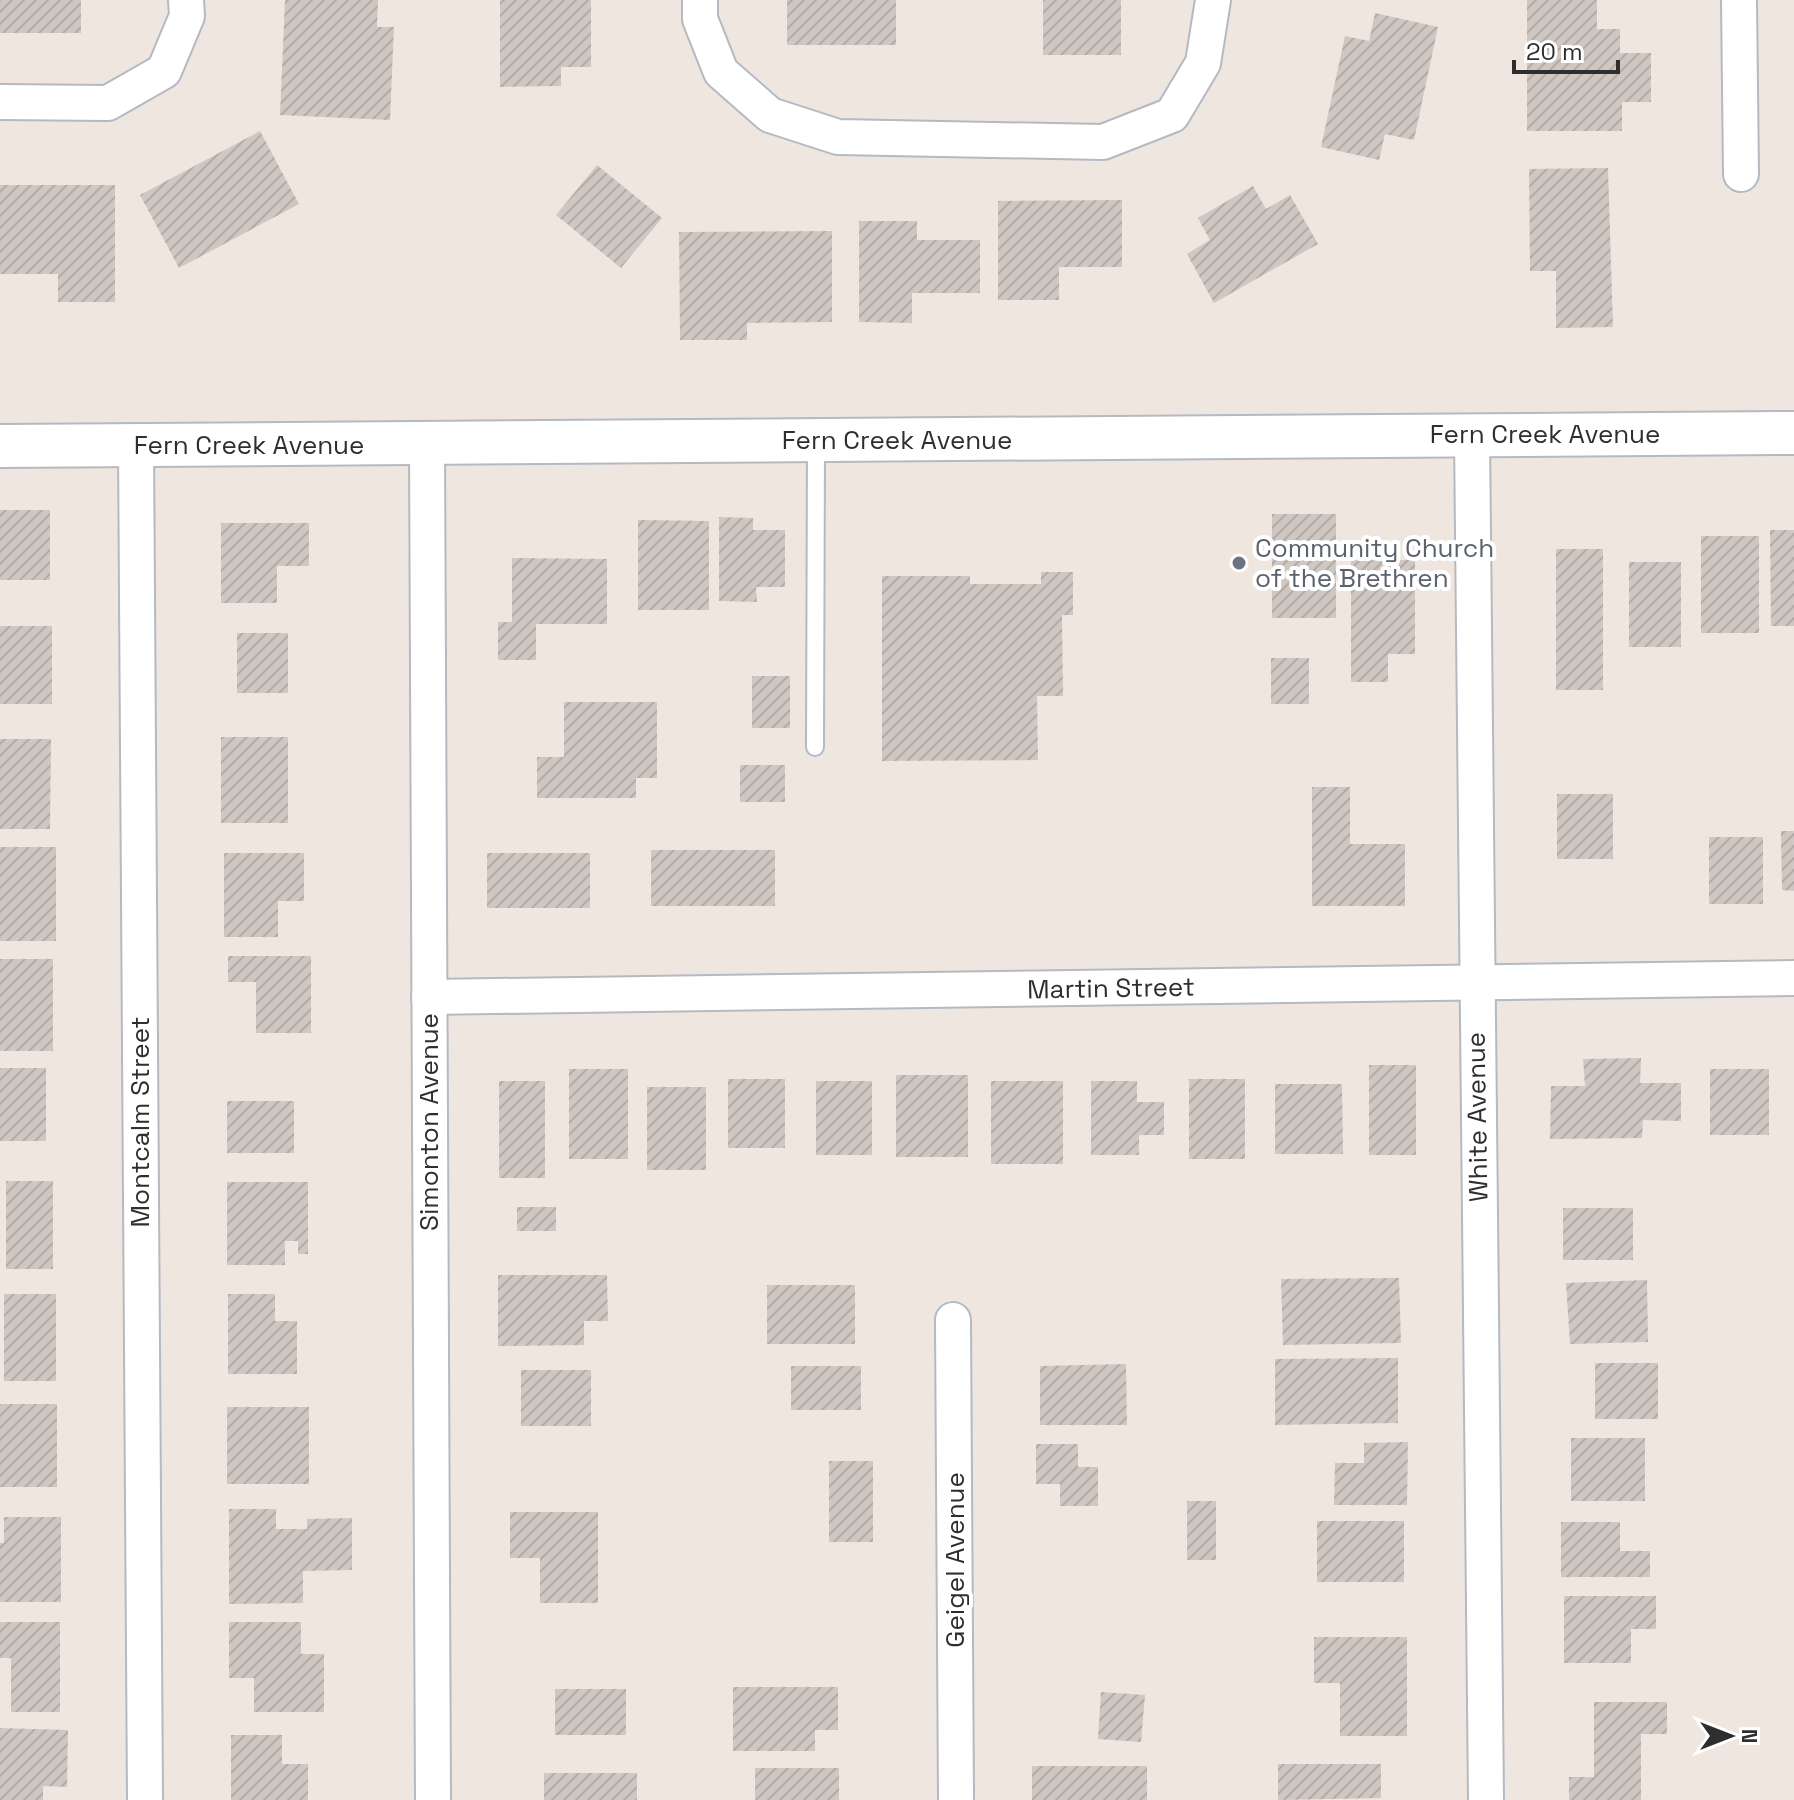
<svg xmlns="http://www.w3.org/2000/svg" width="1794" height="1800" viewBox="0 0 1794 1800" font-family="'Space Grotesk',sans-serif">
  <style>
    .building { fill: url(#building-hatch) }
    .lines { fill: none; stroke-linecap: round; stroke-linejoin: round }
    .service-casing { stroke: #b4b9c2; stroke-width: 20 }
    .minor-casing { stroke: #b4b9c2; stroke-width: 38 }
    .tertiary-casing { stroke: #b4b9c2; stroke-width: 46 }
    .service { stroke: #fff; stroke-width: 16 }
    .minor { stroke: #fff; stroke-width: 34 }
    .tertiary { stroke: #fff; stroke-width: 42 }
    .worship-dot { fill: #6b7280; stroke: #fff; stroke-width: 3 }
    .labels { text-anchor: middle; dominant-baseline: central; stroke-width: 8; stroke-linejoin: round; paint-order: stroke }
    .street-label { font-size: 26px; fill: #2e2e2e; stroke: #fff }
    .worship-label { font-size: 26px; fill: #5b616d; stroke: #fff; text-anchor: start }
  </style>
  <defs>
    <pattern id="building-hatch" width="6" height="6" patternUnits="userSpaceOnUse" patternTransform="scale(2)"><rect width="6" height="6" fill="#cfc7c1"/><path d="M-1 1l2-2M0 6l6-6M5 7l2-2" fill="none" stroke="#b2aba6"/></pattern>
  </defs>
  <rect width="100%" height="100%" fill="#f0e6e0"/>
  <g class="building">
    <rect x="0" y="0" width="81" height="33"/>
    <polygon points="285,0 378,0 377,27 394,27 390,120 280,115"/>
    <polygon points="500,0 591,0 591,67 561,67 561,86 500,87"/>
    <rect x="787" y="0" width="109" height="45"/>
    <rect x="1043" y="0" width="78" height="55"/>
    <polygon points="1527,0 1597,0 1597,29 1620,29 1620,53 1651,53 1651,102 1622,102 1622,131 1527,131"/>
    <polygon points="1375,13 1438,27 1414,140 1385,134 1379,160 1321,147 1345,36 1369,41"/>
    <polygon points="260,131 299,204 179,268 140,195"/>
    <polygon points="597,165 662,218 621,268 556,215"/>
    <polygon points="1608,168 1613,327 1556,328 1556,271 1530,271 1529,169"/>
    <polygon points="0,185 115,185 115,302 58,302 58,274 0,274"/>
    <polygon points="1253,186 1266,209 1290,195 1318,244 1214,303 1187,254 1210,240 1198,218"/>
    <polygon points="1122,200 1122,267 1059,267 1059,300 998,300 998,201"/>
    <polygon points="859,221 917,221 917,240 980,240 980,293 912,293 912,323 859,322"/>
    <polygon points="832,231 832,322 747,323 747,340 680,340 679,232"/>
    <rect x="0" y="510" width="50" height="70"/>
    <rect x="1272" y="514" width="64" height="104"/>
    <polygon points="719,517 753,518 753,530 785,530 785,587 756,587 757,602 719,601"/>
    <polygon points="638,520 709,521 709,610 638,610"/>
    <polygon points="221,523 309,523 309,566 277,566 277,603 221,603"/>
    <polygon points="1770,530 1794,530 1794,626 1771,626"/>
    <rect x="1701" y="536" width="58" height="97"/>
    <rect x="1556" y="549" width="47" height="141"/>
    <polygon points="512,558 607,559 607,624 536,624 536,660 498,660 498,622 512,622"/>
    <polygon points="1351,560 1415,560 1415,654 1388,654 1388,682 1351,682"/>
    <rect x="1629" y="562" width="52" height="85"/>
    <polygon points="1041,572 1073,572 1073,615 1062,615 1063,696 1037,696 1038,760 882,761 882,576 970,576 970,584 1041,584"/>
    <rect x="0" y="626" width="52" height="78"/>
    <rect x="237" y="633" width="51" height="60"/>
    <rect x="1271" y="658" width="38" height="46"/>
    <rect x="752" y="676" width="38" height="52"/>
    <polygon points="564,702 657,702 657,778 636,778 636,798 537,798 537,757 564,757"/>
    <rect x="221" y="737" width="67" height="86"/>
    <polygon points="0,739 51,739 50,829 0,829"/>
    <rect x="740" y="765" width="45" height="37"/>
    <polygon points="1312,787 1350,787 1350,844 1405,844 1405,906 1312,906"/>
    <rect x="1557" y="794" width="56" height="65"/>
    <polygon points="1781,831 1794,831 1794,891 1782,890"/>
    <rect x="1709" y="837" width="54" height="67"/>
    <rect x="0" y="847" width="56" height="94"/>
    <rect x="651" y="850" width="124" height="56"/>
    <polygon points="224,853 304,853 304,901 278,901 278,937 224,937"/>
    <rect x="487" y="853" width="103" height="55"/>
    <polygon points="228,956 311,956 311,1033 256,1033 256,982 228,982"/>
    <rect x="0" y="959" width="53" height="92"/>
    <polygon points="1641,1058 1640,1083 1681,1083 1681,1121 1643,1120 1642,1138 1550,1139 1551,1086 1585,1086 1583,1059"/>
    <rect x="1369" y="1065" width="47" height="90"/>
    <rect x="0" y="1068" width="46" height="73"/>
    <rect x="569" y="1069" width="59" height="90"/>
    <rect x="1710" y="1069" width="59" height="66"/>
    <rect x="896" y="1075" width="72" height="82"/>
    <rect x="728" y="1079" width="57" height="69"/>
    <rect x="1189" y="1079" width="56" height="80"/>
    <rect x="499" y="1081" width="46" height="97"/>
    <rect x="816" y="1081" width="56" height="74"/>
    <rect x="991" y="1081" width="72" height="83"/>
    <polygon points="1091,1081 1137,1081 1137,1102 1164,1102 1164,1135 1139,1135 1139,1155 1091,1155"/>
    <polygon points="1275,1084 1342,1084 1343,1154 1275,1154"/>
    <rect x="647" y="1087" width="59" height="83"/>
    <rect x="227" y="1101" width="67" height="52"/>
    <rect x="6" y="1181" width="47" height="88"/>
    <polygon points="227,1182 308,1182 308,1254 298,1254 298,1241 285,1241 285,1265 227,1265"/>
    <rect x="517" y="1207" width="39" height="24"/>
    <rect x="1563" y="1208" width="70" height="52"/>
    <polygon points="498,1275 607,1275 608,1321 584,1321 584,1345 498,1346"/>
    <polygon points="1399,1278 1401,1343 1283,1345 1281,1279"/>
    <polygon points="1647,1280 1648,1342 1570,1344 1566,1283"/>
    <rect x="767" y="1285" width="88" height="59"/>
    <rect x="4" y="1294" width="52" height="87"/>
    <polygon points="228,1294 275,1294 275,1321 297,1321 297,1374 228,1374"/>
    <polygon points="1398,1358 1398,1423 1275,1425 1275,1359"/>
    <rect x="1595" y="1363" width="63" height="56"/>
    <polygon points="1126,1364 1127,1425 1040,1425 1040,1366"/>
    <rect x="791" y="1366" width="70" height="44"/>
    <rect x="521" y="1370" width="70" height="56"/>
    <rect x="0" y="1404" width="57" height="83"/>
    <rect x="227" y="1407" width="82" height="77"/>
    <rect x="1571" y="1438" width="74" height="63"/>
    <polygon points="1408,1442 1407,1505 1334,1505 1335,1463 1364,1463 1364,1443"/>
    <polygon points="1036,1444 1078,1444 1078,1467 1098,1467 1098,1506 1060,1506 1060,1484 1036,1484"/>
    <rect x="829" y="1461" width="44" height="81"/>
    <rect x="1187" y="1501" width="29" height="59"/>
    <polygon points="229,1509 276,1509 276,1529 307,1529 307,1519 352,1518 352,1570 303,1571 303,1603 229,1604"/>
    <polygon points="510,1512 598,1512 598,1603 540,1603 540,1558 510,1558"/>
    <polygon points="4,1517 61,1517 61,1602 0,1602 0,1543 4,1543"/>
    <rect x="1317" y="1521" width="87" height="61"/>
    <polygon points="1561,1522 1620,1522 1620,1551 1650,1551 1650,1577 1561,1577"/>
    <polygon points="1564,1596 1656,1596 1656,1629 1631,1629 1631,1663 1564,1663"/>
    <polygon points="0,1622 60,1622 60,1712 11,1712 11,1658 0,1658"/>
    <polygon points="229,1622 301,1622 301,1654 324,1654 324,1712 254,1712 254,1678 229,1678"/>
    <polygon points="1314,1637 1407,1637 1407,1736 1340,1736 1340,1683 1314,1683"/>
    <polygon points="733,1687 838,1687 838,1730 815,1730 815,1751 733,1751"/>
    <rect x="555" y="1689" width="71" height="46"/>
    <polygon points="1101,1692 1145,1695 1141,1742 1098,1739"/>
    <polygon points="1594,1702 1667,1702 1667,1734 1641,1734 1641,1800 1569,1800 1569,1777 1594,1777"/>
    <polygon points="0,1728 68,1730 67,1787 43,1786 43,1800 0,1800"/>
    <polygon points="231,1735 282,1735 282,1764 308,1764 308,1800 231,1800"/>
    <polygon points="1278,1764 1381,1764 1381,1798 1278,1800"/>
    <rect x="1032" y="1766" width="115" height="34"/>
    <rect x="755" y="1768" width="84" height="32"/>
    <rect x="544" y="1773" width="93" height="27"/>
  </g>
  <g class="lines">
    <g class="service-casing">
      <polyline id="service" points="815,747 816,442"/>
    </g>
    <g class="minor-casing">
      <g id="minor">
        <polyline points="700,0 700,19 721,72 770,115 838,137 1103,142 1172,115 1203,63 1213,0"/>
        <polyline points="1739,0 1741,174"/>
        <polyline points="0,102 108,103 164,71 187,16 186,0"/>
        <polyline points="1472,435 1486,1800"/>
        <polyline points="427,444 433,1800"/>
        <polyline points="136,445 145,1800"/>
        <polyline points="429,997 1794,978"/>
        <polyline points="953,1320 956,1800"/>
      </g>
    </g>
    <g class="tertiary-casing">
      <polyline id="tertiary" points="0,446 1794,433"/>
    </g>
    <use href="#service" class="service"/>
    <use href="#minor" class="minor"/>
    <use href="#tertiary" class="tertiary"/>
  </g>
  <circle class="worship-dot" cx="1239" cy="563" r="8"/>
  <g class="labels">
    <g class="street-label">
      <text x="1545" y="434">Fern Creek Avenue</text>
      <text x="897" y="440">Fern Creek Avenue</text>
      <text x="249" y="445">Fern Creek Avenue</text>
      <text transform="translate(1111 988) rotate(-1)">Martin Street</text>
      <text transform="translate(1477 1117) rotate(-91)">White Avenue</text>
      <text transform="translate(140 1122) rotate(-90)">Montcalm Street</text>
      <text transform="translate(429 1122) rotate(-90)">Simonton Avenue</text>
      <text transform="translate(955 1560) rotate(-90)">Geigel Avenue</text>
    </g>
    <g class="worship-label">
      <text x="1255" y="548">Community Church<tspan x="1255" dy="30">of the Brethren</tspan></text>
    </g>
  </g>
  <g transform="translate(1730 1736) rotate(90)" stroke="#ffffff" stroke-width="6" paint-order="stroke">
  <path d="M0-6L14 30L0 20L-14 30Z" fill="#2e2e2e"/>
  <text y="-12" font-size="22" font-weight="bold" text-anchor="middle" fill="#2e2e2e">N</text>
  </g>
  <path d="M1514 60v12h104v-12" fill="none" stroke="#2e2e2e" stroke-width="4"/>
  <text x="1526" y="60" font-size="24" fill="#2e2e2e" stroke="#ffffff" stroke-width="6" paint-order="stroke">20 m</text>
</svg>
